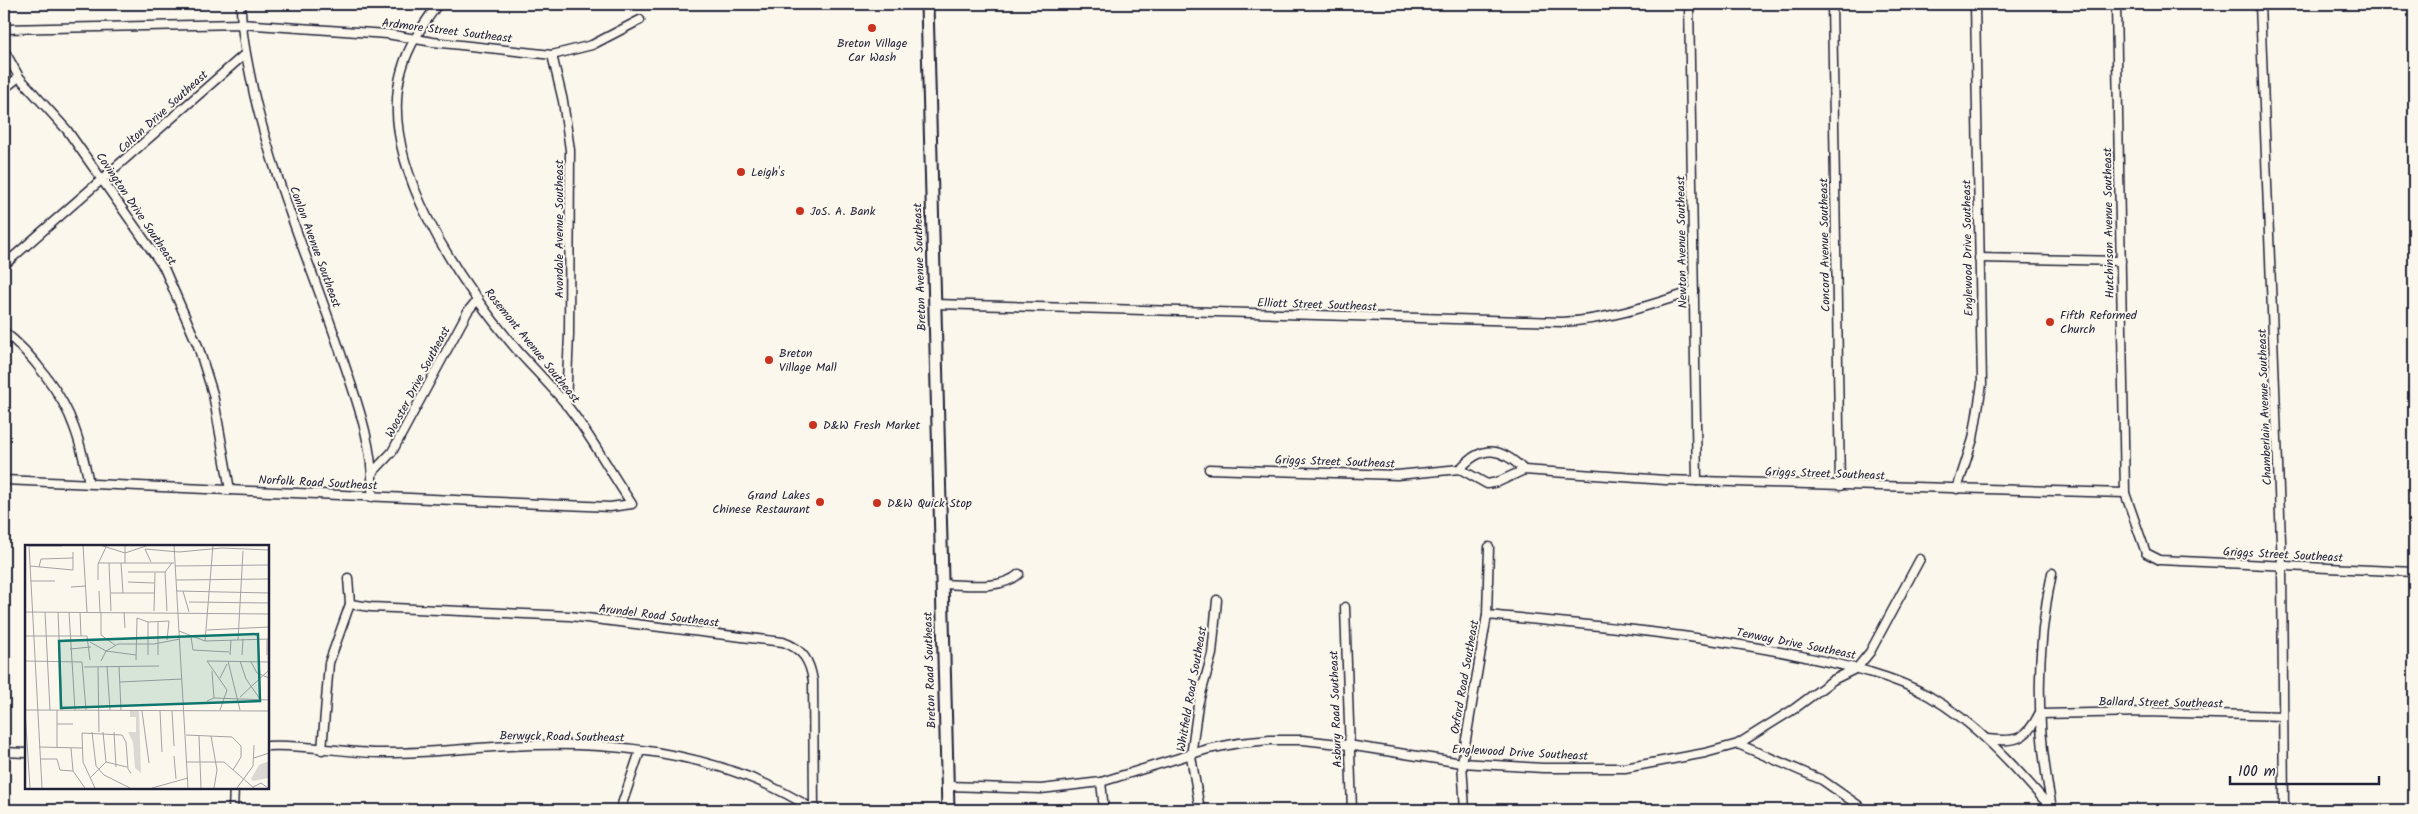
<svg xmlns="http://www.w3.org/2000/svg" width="2418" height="814" viewBox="0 0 2418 814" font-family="Kalam,sans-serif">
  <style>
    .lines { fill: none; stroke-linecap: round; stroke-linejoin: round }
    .minor-casing { stroke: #22223b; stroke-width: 11 }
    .secondary-casing { stroke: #22223b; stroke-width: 15 }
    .minor { stroke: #fbf7ec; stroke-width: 8 }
    .secondary { stroke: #fbf7ec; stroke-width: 11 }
    .poi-dot { fill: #c8321e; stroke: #fbf7ec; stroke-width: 2 }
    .labels { text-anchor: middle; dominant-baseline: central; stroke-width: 4; stroke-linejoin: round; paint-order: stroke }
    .street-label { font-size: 12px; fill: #22223b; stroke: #fbf7ec }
    .poi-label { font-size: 12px; fill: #22223b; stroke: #fbf7ec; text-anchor: start }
    .inset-road { fill: none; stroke: #a4a2a5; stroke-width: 1 }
    .view { fill: #0f766e; fill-opacity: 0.15; stroke: #0f766e; stroke-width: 2.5 }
    .inset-edge { fill: none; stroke: #22223b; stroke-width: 2.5 }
  </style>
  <rect width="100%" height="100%" fill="#fbf7ec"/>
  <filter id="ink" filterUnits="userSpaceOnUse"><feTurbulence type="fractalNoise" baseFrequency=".02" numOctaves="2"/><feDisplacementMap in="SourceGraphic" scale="10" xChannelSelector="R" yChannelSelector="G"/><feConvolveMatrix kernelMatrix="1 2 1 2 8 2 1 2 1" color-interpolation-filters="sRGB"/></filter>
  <g filter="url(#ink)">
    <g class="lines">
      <g class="minor-casing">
        <g id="minor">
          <path d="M241 4C241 35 248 64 254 94 275 185 314 272 343 360 358 404 375 451 372 497"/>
          <polyline points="1689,4 1697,481"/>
          <polyline points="1832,4 1840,486"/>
          <polyline points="2116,4 2125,493 2146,553 2160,560 2414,572"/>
          <polyline points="2260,4 2282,567 2284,810"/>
          <polyline points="4,29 241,24 387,34 433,42 552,55 592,45 640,20"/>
          <polyline points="4,50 19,77 67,130 164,268 198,346 213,394 230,490"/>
          <polyline points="552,55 563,101 570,150 569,334 566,405"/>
          <polyline points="4,89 19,77"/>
          <polyline points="1979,258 2121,261"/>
          <polyline points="4,265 245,54"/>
          <path d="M935 304 1562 322C1607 320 1651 305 1694 291"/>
          <path d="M4 332C31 352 63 395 74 427 81 445 85 464 89 483"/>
          <polyline points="1209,469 1397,475 1460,469 1487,484 1498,482 1524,470 1665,480 2125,493"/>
          <path d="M1460 469C1482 444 1501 447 1524 470"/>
          <polyline points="373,472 392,452 468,311 478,299"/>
          <path d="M4 480 610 507 632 504C610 472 589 432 565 403 550 385 533 368 517 350 460 283 375 161 402 69 409 44 423 25 438 4"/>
          <polyline points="1957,489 1973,439 1982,384 1975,4"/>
          <path d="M941 584C965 584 1000 591 1019 574"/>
          <path d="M350 604 371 607 570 616 783 642C803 649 810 661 813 681L814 810"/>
          <polyline points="1345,607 1352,810"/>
          <path d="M1487 615C1591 625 1694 634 1796 655 1842 665 1888 673 1929 696 1978 724 2015 767 2052 809"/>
          <path d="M1987 739C2015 742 2026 741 2039 714L2146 712 2283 716"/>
          <polyline points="1738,744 1822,780 1865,810"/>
          <path d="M268 746C308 744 348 754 388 753 429 753 469 748 509 746 613 740 725 753 814 810"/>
          <polyline points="322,750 329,663 350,604 348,578"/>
          <polyline points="4,752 26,753"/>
          <polyline points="1101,782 1104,810"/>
          <polyline points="948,786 1041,789 1101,782 1208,749 1239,743 1270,740 1303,740 1348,745 1462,763 1543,768 1625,768 1705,753 1738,744 1794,709 1833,680 1857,668 1870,652 1920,559"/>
          <path d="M2052 808C2036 729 2035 652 2052 573"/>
          <polyline points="233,810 234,788"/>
          <polyline points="620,810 640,751"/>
          <polyline points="1200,810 1191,756 1198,705 1212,654 1217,600"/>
          <polyline points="1465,810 1462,763 1487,615 1489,547"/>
        </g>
      </g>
      <g class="secondary-casing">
        <polyline id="secondary" points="927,4 948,810"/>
      </g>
      <use href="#minor" class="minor"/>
      <use href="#secondary" class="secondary"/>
    </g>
  </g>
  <g class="poi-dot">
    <circle cx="872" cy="28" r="5"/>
    <circle cx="741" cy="172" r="5"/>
    <circle cx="800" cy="211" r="5"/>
    <circle cx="2050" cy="322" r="5"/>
    <circle cx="769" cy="360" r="5"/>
    <circle cx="813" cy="425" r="5"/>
    <circle cx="820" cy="502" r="5"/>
    <circle cx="877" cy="503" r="5"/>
  </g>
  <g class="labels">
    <g class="street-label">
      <text transform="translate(447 31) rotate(7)">Ardmore Street Southeast</text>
      <text transform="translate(163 112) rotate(-42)">Colton Drive Southeast</text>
      <text transform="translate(136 209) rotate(56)">Covington Drive Southeast</text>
      <text transform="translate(2109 223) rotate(-91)">Hutchinson Avenue Southeast</text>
      <text transform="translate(559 229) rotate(-90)">Avondale Avenue Southeast</text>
      <text transform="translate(1682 242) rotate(-91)">Newton Avenue Southeast</text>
      <text transform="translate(1825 245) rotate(-91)">Concord Avenue Southeast</text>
      <text transform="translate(315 247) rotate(70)">Conlon Avenue Southeast</text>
      <text transform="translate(1968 248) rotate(-91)">Englewood Drive Southeast</text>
      <text transform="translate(920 267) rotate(-92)">Breton Avenue Southeast</text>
      <text transform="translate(1317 305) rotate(2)">Elliott Street Southeast</text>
      <text transform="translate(532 346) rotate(51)">Rosemont Avenue Southeast</text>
      <text transform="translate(418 382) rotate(-62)">Wooster Drive Southeast</text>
      <text transform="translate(2265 407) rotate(-92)">Chamberlain Avenue Southeast</text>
      <text transform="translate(1335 462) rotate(2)">Griggs Street Southeast</text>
      <text transform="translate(1825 474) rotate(2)">Griggs Street Southeast</text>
      <text transform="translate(318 483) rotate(3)">Norfolk Road Southeast</text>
      <text transform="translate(2283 555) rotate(3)">Griggs Street Southeast</text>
      <text transform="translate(659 616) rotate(7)">Arundel Road Southeast</text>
      <text transform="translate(1796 644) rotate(11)">Tenway Drive Southeast</text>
      <text transform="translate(930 670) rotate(-92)">Breton Road Southeast</text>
      <text transform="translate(1465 677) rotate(-80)">Oxford Road Southeast</text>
      <text transform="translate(1192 689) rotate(-80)">Whitfield Road Southeast</text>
      <text transform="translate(2161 703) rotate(1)">Ballard Street Southeast</text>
      <text transform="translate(1336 709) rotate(-92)">Asbury Road Southeast</text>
      <text transform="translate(562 737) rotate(1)">Berwyck Road Southeast</text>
      <text transform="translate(1520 753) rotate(3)">Englewood Drive Southeast</text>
    </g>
    <g class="poi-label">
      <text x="872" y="43" text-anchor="middle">Breton Village<tspan x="872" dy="14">Car Wash</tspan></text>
      <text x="751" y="172">Leigh's</text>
      <text x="810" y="211">JoS. A. Bank</text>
      <text x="2060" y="315">Fifth Reformed<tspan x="2060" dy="14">Church</tspan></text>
      <text x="779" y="353">Breton<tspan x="779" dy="14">Village Mall</tspan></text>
      <text x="823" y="425">D&amp;W Fresh Market</text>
      <text x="810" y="495" text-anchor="end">Grand Lakes<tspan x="810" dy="14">Chinese Restaurant</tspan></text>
      <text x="887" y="503">D&amp;W Quick Stop</text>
    </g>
  </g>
  <g transform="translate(25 545)">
    <rect width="244" height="244" fill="#fbf7ec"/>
    <path d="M105 165H114L116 228 110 223 108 197 103 187H111V172H105ZM244 216 243 233 228 236 226 234 234 220Z" fill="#dbd8d3"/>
    <path class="inset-road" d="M4 0 17 243M58 0 62 67M75 0 100 8 124 0M100 0V18M149 0 163 243M4 1H37M126 17 120 4 154 7 197 3 244 5M73 18H149M84 18 86 66M96 18 98 48M5 21 48 25V7M150 21 244 20M14 22 16 14 48 13M103 27H140M73 35V19L82 0M151 35 244 34M5 36H30M103 37 129 38M46 42 61 41M74 46 75 67M152 46 244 48M158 46 164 67M86 48H129M164 57 244 58M129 66 130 28M142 66 140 27 147 18M0 67 244 69M20 67 25 165M33 67 37 165M44 67 50 165M55 67 56 91M76 67V90L90 100M99 67 100 83M112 73 123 77 144 76 142 95M123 77V110M133 77V110M182 85 244 82M154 86 180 96 244 94M0 91H62L65 115M166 92 168 105 204 107M213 95 218 6M180 96 188 0M65 97 81 106 111 110M45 104 66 102M205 110 206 95M217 110 218 94M242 110V94M111 115 112 73M0 116 57 117 61 165M76 116 81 106 93 99H129L155 94M182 116 244 117M182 116 202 145 195 165M203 116 215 165M215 116 221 134 235 154M226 117 232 128 244 133M82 121 85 165M94 121 96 165M59 122 134 121M73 122 74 187M187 126 189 153M195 133 202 119M95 137 157 134M215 152 244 125M182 156 189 153 244 155M0 165 5 243M0 165 244 166M32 165V203M117 166 124 218M135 166 137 207M147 166 149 201M32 179H48M67 187 71 221 79 230 105 243M78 187 81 217M89 187 91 222M161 190 207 192 216 201V212L208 225M174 191 176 243M186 191 192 225 189 243M14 202 57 203M46 203 48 226 60 243M149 211 151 234M229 213 244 208M15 214H32L35 225 48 226M81 217 102 222M162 217H199L229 243M65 233 81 217M228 242 236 238 243 243M70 243 58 217 57 188 97 190 101 197 103 224 106 228M127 243 163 233M212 243 228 221 229 200"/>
    <path class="view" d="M233 89 235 156 36 163 34 96Z"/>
    <rect width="244" height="244" class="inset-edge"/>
  </g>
  <rect width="2418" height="814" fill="none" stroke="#fbf7ec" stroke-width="20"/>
  <rect x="10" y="10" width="2398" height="794" fill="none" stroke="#22223b" stroke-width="2" filter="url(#ink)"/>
  <path d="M2230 776v8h149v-8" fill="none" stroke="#22223b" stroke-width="2.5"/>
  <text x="2238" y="776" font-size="15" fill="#22223b" stroke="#fbf7ec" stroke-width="4" paint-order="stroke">100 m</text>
</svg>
